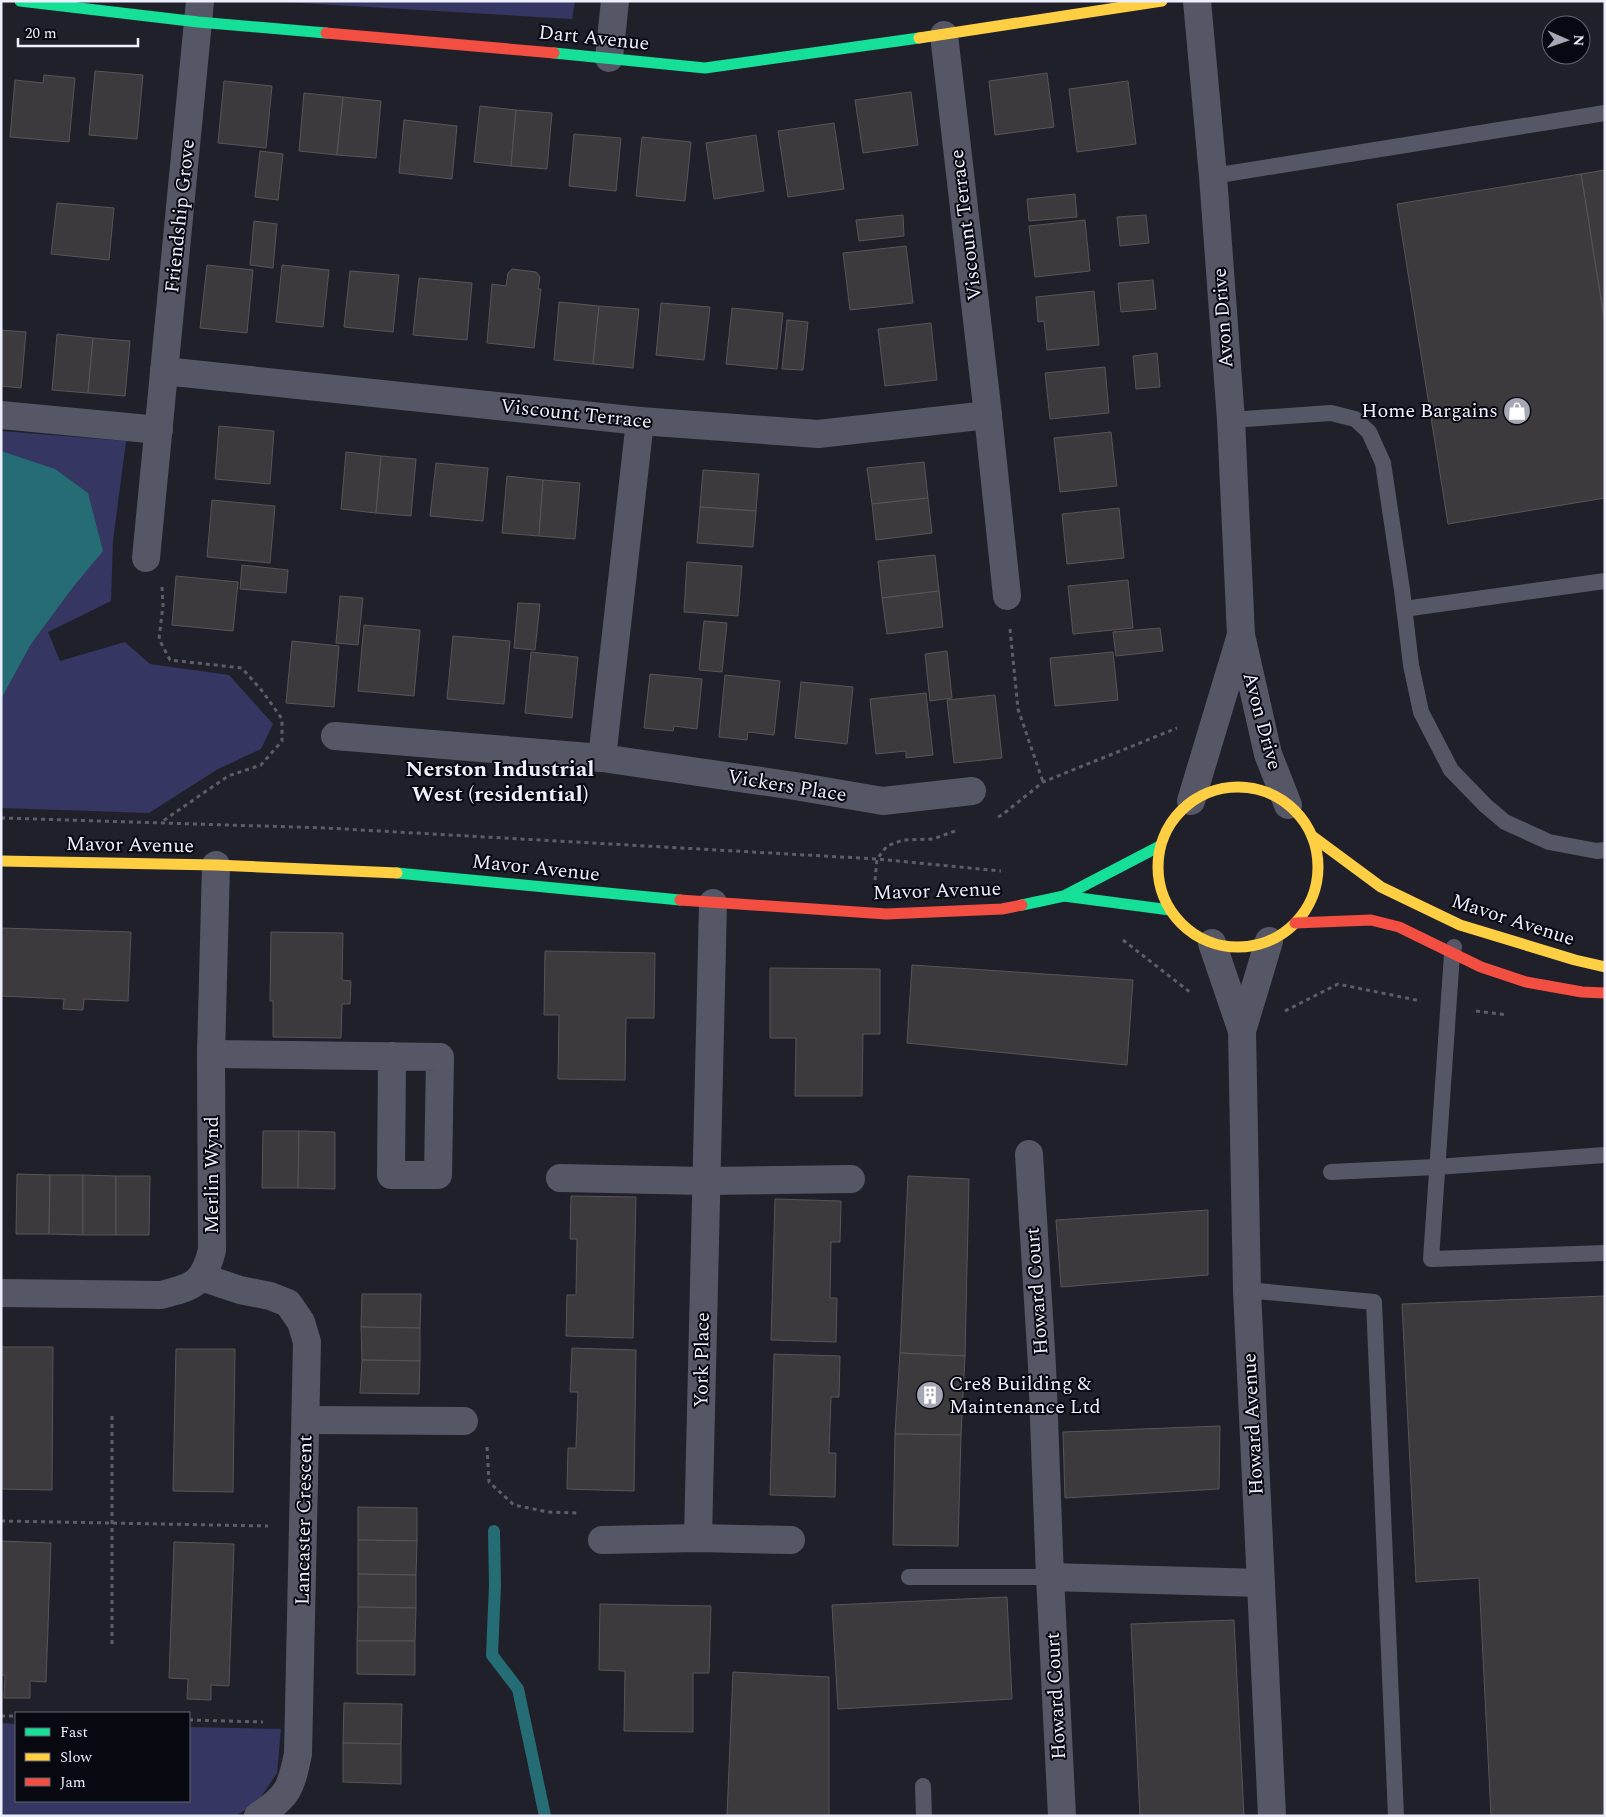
<svg xmlns="http://www.w3.org/2000/svg" width="1606" height="1817" viewBox="0 0 1606 1817" font-family="Spectral,serif">
  <style>
    .green { fill: #363662 }
    .water { fill: #256c74 }
    .lines { fill: none; stroke-linecap: round; stroke-linejoin: round }
    .stream { stroke: #256c74; stroke-width: 12 }
    .building { fill: #3d3a3d; stroke: #595456 }
    .path { stroke: #5c5d69; stroke-width: 3; stroke-dasharray: 4 4; stroke-linecap: butt }
    .lane { stroke: #565766; stroke-width: 16 }
    .street { stroke: #565766; stroke-width: 28 }
    .fast { stroke: #16e098; stroke-width: 11 }
    .slow { stroke: #ffcf43; stroke-width: 11 }
    .jam { stroke: #f24e42; stroke-width: 11 }
    .labels { text-anchor: middle; dominant-baseline: central; stroke-width: 4; stroke-linejoin: round; paint-order: stroke }
    .street-label { font-size: 20px; fill: #eeeffd; stroke: #070810 }
    .poi-label { font-size: 20px; fill: #eeeffd; stroke: #070810; text-anchor: end }
    .quarter-label { font-size: 22px; font-weight: bold; fill: #eeeffd; stroke: #070810 }
  </style>
  <rect width="100%" height="100%" fill="#20202b"/>
  <g class="green">
    <polygon points="266,1 575,1 572,19"/>
    <polygon points="1,431 126,441 113,541 111,601 48,632 60,661 125,642 150,664 229,675 273,724 261,749 218,769 149,813 1,808"/>
    <polygon points="1,1723 16,1724 16,1801 189,1801 189,1727 281,1729 277,1773 257,1803 235,1816 1,1816"/>
  </g>
  <polygon class="water" points="1,451 55,469 88,493 103,551 73,587 31,644 1,699"/>
  <g class="lines">
    <polyline class="stream" points="494,1531 495,1585 492,1655 518,1689 545,1816"/>
  </g>
  <g class="building">
    <polygon points="95,71 143,75 137,139 89,135"/>
    <polygon points="1047,73 1054,127 995,135 989,81"/>
    <polygon points="44,75 75,78 69,142 10,137 15,80 43,83"/>
    <polygon points="224,81 272,86 266,148 218,143"/>
    <polygon points="1128,81 1136,144 1077,152 1069,89"/>
    <polygon points="911,92 918,145 863,153 855,100"/>
    <polygon points="304,93 343,97 337,155 299,151"/>
    <polygon points="343,97 381,101 376,158 337,155"/>
    <polygon points="480,106 516,110 511,166 474,162"/>
    <polygon points="516,110 552,113 547,169 511,166"/>
    <polygon points="404,120 457,126 452,179 399,173"/>
    <polygon points="834,123 844,189 788,197 778,131"/>
    <polygon points="574,134 621,138 616,191 569,186"/>
    <polygon points="756,135 764,191 714,199 706,143"/>
    <polygon points="642,137 691,142 685,201 636,196"/>
    <polygon points="260,151 283,154 278,200 255,197"/>
    <polygon points="1605,170 1605,324 1581,174"/>
    <polygon points="1581,174 1605,324 1605,498 1448,524 1397,204"/>
    <polygon points="1075,194 1077,217 1029,221 1027,199"/>
    <polygon points="57,203 114,208 109,260 51,254"/>
    <polygon points="903,215 904,236 859,241 856,220"/>
    <polygon points="1146,215 1149,243 1120,246 1117,217"/>
    <polygon points="1085,220 1090,271 1035,277 1029,226"/>
    <polygon points="254,221 277,224 273,268 250,265"/>
    <polygon points="906,246 913,303 850,310 843,253"/>
    <polygon points="207,265 253,270 247,333 200,328"/>
    <polygon points="282,265 329,270 323,327 276,322"/>
    <polygon points="512,269 536,272 540,277 538,289 541,289 534,348 487,343 492,284 506,286 508,273"/>
    <polygon points="350,271 399,275 393,332 344,327"/>
    <polygon points="419,278 472,283 467,340 413,335"/>
    <polygon points="1153,280 1156,309 1121,312 1118,283"/>
    <polygon points="1094,291 1099,345 1047,350 1044,321 1038,322 1036,297"/>
    <polygon points="559,302 599,306 593,364 554,360"/>
    <polygon points="661,303 710,307 704,360 656,355"/>
    <polygon points="599,306 639,309 633,368 593,364"/>
    <polygon points="732,308 783,313 777,369 726,364"/>
    <polygon points="787,320 808,322 803,370 782,369"/>
    <polygon points="931,323 937,380 885,386 878,329"/>
    <polygon points="1,330 26,332 21,388 1,386"/>
    <polygon points="57,334 93,338 88,393 52,390"/>
    <polygon points="93,338 130,341 125,396 88,393"/>
    <polygon points="1157,353 1160,387 1136,389 1133,356"/>
    <polygon points="1105,367 1109,413 1050,419 1045,373"/>
    <polygon points="219,426 274,431 270,484 215,479"/>
    <polygon points="1111,432 1117,486 1060,492 1054,438"/>
    <polygon points="346,452 381,456 376,513 341,509"/>
    <polygon points="381,456 416,459 411,516 376,513"/>
    <polygon points="924,462 928,498 872,504 867,468"/>
    <polygon points="436,463 488,468 483,521 430,516"/>
    <polygon points="703,470 759,474 756,511 700,507"/>
    <polygon points="507,476 543,480 539,536 502,533"/>
    <polygon points="543,480 580,483 575,539 539,536"/>
    <polygon points="928,498 932,533 876,540 872,504"/>
    <polygon points="212,500 275,506 270,563 207,557"/>
    <polygon points="700,507 756,511 753,547 697,543"/>
    <polygon points="1119,508 1124,558 1067,564 1062,514"/>
    <polygon points="935,555 939,591 882,598 878,561"/>
    <polygon points="687,562 742,566 738,616 684,612"/>
    <polygon points="242,565 288,570 286,593 240,589"/>
    <polygon points="176,576 238,582 233,631 172,625"/>
    <polygon points="1128,580 1133,628 1073,634 1068,586"/>
    <polygon points="939,591 943,627 887,634 882,598"/>
    <polygon points="340,596 363,598 358,645 336,643"/>
    <polygon points="518,603 540,604 535,650 514,648"/>
    <polygon points="704,621 727,623 722,672 699,670"/>
    <polygon points="364,625 420,630 414,696 358,691"/>
    <polygon points="1160,628 1163,651 1116,656 1113,632"/>
    <polygon points="453,636 510,641 504,704 447,699"/>
    <polygon points="292,641 339,646 334,707 286,703"/>
    <polygon points="947,651 952,698 930,701 925,654"/>
    <polygon points="531,652 578,657 572,718 525,713"/>
    <polygon points="1113,652 1118,700 1055,706 1050,658"/>
    <polygon points="650,674 702,679 697,729 674,726 673,731 644,728"/>
    <polygon points="725,675 780,681 774,735 748,732 747,740 719,737"/>
    <polygon points="801,682 853,687 847,744 795,738"/>
    <polygon points="926,693 933,755 906,758 906,751 876,754 870,699"/>
    <polygon points="995,695 1002,758 954,763 947,700"/>
    <polygon points="1,928 131,932 128,1001 84,999 83,1010 63,1009 64,999 1,996"/>
    <polygon points="271,932 343,933 342,980 351,981 350,1004 342,1004 341,1038 273,1037 273,1001 270,1001"/>
    <polygon points="545,951 655,953 654,1018 626,1018 625,1080 558,1079 559,1015 544,1015"/>
    <polygon points="912,965 1133,980 1127,1065 907,1043"/>
    <polygon points="770,968 880,969 880,1034 863,1034 862,1096 795,1096 796,1038 770,1038"/>
    <polygon points="263,1131 299,1131 298,1188 262,1188"/>
    <polygon points="299,1131 335,1132 335,1189 298,1188"/>
    <polygon points="17,1174 50,1175 49,1234 16,1234"/>
    <polygon points="50,1175 83,1175 83,1235 49,1234"/>
    <polygon points="83,1175 116,1176 116,1235 83,1235"/>
    <polygon points="116,1176 150,1176 149,1235 116,1235"/>
    <polygon points="908,1176 969,1179 965,1356 900,1353"/>
    <polygon points="571,1196 636,1197 633,1338 566,1336 567,1295 576,1295 577,1239 570,1239"/>
    <polygon points="775,1199 841,1201 840,1242 831,1242 830,1298 837,1298 836,1342 771,1340"/>
    <polygon points="1208,1210 1208,1275 1061,1287 1056,1220"/>
    <polygon points="362,1294 421,1294 420,1328 361,1327"/>
    <polygon points="1605,1296 1605,1816 1491,1816 1479,1578 1416,1582 1402,1304"/>
    <polygon points="361,1327 420,1328 420,1361 362,1360"/>
    <polygon points="1,1347 53,1347 52,1490 1,1489"/>
    <polygon points="572,1348 636,1350 634,1491 567,1489 568,1448 576,1448 578,1392 570,1392"/>
    <polygon points="176,1349 235,1349 233,1492 173,1491"/>
    <polygon points="900,1353 965,1356 961,1435 895,1434"/>
    <polygon points="774,1354 840,1356 839,1397 831,1397 829,1453 836,1453 835,1497 770,1495"/>
    <polygon points="362,1360 420,1361 419,1394 360,1393"/>
    <polygon points="1220,1426 1219,1489 1065,1498 1063,1432"/>
    <polygon points="895,1434 961,1435 958,1546 893,1545"/>
    <polygon points="358,1507 417,1508 417,1541 358,1540"/>
    <polygon points="358,1540 417,1541 416,1575 358,1574"/>
    <polygon points="1,1541 51,1543 46,1682 30,1681 30,1698 4,1698 5,1675 1,1675"/>
    <polygon points="174,1542 234,1544 229,1686 211,1685 211,1700 187,1699 188,1679 169,1678"/>
    <polygon points="358,1574 416,1575 416,1608 358,1607"/>
    <polygon points="1007,1597 1012,1699 838,1709 832,1605"/>
    <polygon points="600,1604 711,1606 709,1673 693,1673 693,1732 624,1731 625,1671 599,1670"/>
    <polygon points="358,1607 416,1608 415,1641 357,1641"/>
    <polygon points="1234,1620 1244,1816 1140,1816 1131,1624"/>
    <polygon points="357,1641 415,1641 415,1675 357,1674"/>
    <polygon points="733,1672 829,1677 829,1816 727,1816"/>
    <polygon points="344,1703 402,1704 401,1744 343,1743"/>
    <polygon points="343,1743 401,1744 401,1784 343,1782"/>
  </g>
  <g class="lines">
    <g class="path">
      <polyline points="162,587 163,605 159,639 170,660 242,668 263,692 282,719 282,741 261,765 228,776 163,821"/>
      <polyline points="1010,629 1018,709 1043,782"/>
      <polyline points="998,817 1002,815 1043,782 1177,728"/>
      <polyline points="1,818 326,828 877,859 1001,871"/>
      <polyline points="875,880 877,859 887,846 903,840 933,839 958,830"/>
      <polyline points="1123,940 1191,993"/>
      <polyline points="1285,1011 1338,984 1421,1001"/>
      <polyline points="1476,1011 1507,1015"/>
      <polyline points="112,1416 112,1644"/>
      <polyline points="487,1447 489,1482 514,1505 548,1512 578,1513"/>
      <polyline points="1,1521 268,1526"/>
      <polyline points="1,1716 16,1716"/>
      <polyline points="189,1720 263,1722"/>
    </g>
    <g class="lane">
      <polyline points="1213,176 1605,113"/>
      <polyline points="1231,420 1331,413 1355,419 1369,432 1383,463 1402,590 1411,665 1421,712 1451,770 1486,806 1505,822 1549,842 1597,851 1605,850"/>
      <polyline points="1404,609 1605,581"/>
      <polyline points="1454,947 1452,954 1431,1259 1605,1253"/>
      <polyline points="1331,1172 1436,1167 1605,1155"/>
      <polyline points="1247,1290 1374,1302 1396,1816"/>
      <polyline points="909,1577 1050,1577"/>
      <polyline points="923,1786 924,1816"/>
    </g>
    <g class="street">
      <polyline points="1197,1 1213,176 1231,420 1241,635 1268,754 1288,805"/>
      <polyline points="944,35 988,415 1007,596"/>
      <polyline points="609,58 615,1"/>
      <polyline points="164,371 640,421 818,434 988,415"/>
      <polyline points="1,415 159,430"/>
      <polyline points="146,558 200,1"/>
      <polyline points="335,736 602,758 795,786 883,801 972,791"/>
      <polyline points="602,758 640,421"/>
      <polyline points="1191,801 1241,635"/>
      <polyline points="1269,941 1242,1031 1247,1290 1272,1816"/>
      <polyline points="1212,943 1242,1031"/>
      <polyline points="211,1054 440,1057 438,1175 391,1175 392,1056"/>
      <polyline points="1029,1154 1042,1366 1050,1577 1062,1816"/>
      <polyline points="560,1178 706,1181 851,1179"/>
      <path d="M201 1277 240 1290 270 1296 288 1303 301 1322 307 1342 298 1754C291 1788 288 1797 258 1816"/>
      <path d="M1 1293 161 1295C193 1287 204 1284 212 1250L211 1054 216 865"/>
      <polyline points="306,1420 464,1421"/>
      <polyline points="698,1538 713,903"/>
      <polyline points="602,1540 698,1538 791,1540"/>
      <polyline points="1050,1577 1261,1583"/>
    </g>
    <g class="fast">
      <polyline points="20,1 198,22 326,33"/>
      <polyline points="554,53 705,68 919,38"/>
      <polyline points="397,873 680,900"/>
      <polyline points="1064,896 1170,910"/>
      <polyline points="1022,905 1064,896 1160,846"/>
    </g>
    <g class="slow">
      <polyline points="919,38 1162,1"/>
      <circle cx="1238" cy="867" r="80"/>
      <polyline points="1312,836 1381,887 1460,925 1575,960 1605,967"/>
      <polyline points="1,861 216,865 397,873"/>
    </g>
    <g class="jam">
      <polyline points="326,33 554,53"/>
      <polyline points="680,900 886,914 1002,909 1022,905"/>
      <polyline points="1295,923 1371,920 1399,927 1481,967 1526,982 1582,992 1605,993"/>
    </g>
  </g>
  <defs>
    <g id="shop-disc" transform="scale(1.4375)"><circle r="9.5" fill="#a6a7b4" stroke="#070810"/><path d="M-5-2.5h2.3a2.7 3.5 0 0 1 5.4 0H5L5.5 6h-11ZM-1.5-2.5h3a1.5 2.3 0 0 0-3 0Z" fill="#fff"/></g>
    <g id="building-disc" transform="scale(1.4375)"><circle r="9.5" fill="#a6a7b4" stroke="#070810"/><path d="M-4-6H4V6H1V3H-1V6H-4ZM-2.5-4.3h1.7v1.8h-1.7ZM.8-4.3h1.7v1.8H.8ZM-2.5-1h1.7V.8h-1.7ZM.8-1h1.7V.8H.8Z" fill="#fff"/></g>
  </defs>
  <g fill-rule="evenodd">
    <use href="#shop-disc" x="1517" y="411"/>
    <use href="#building-disc" x="930" y="1395"/>
  </g>
  <g class="labels">
    <g class="street-label">
      <text transform="translate(594 38) rotate(6)">Dart Avenue</text>
      <text transform="translate(180 216) rotate(-84)">Friendship Grove</text>
      <text transform="translate(966 225) rotate(-97)">Viscount Terrace</text>
      <text transform="translate(1223 318) rotate(-94)">Avon Drive</text>
      <text transform="translate(576 414) rotate(6)">Viscount Terrace</text>
      <text transform="translate(1262 721) rotate(75)">Avon Drive</text>
      <text transform="translate(787 786) rotate(9)">Vickers Place</text>
      <text transform="translate(130 845) rotate(1)">Mavor Avenue</text>
      <text transform="translate(536 868) rotate(6)">Mavor Avenue</text>
      <text transform="translate(937 891) rotate(-2)">Mavor Avenue</text>
      <text transform="translate(1513 920) rotate(18)">Mavor Avenue</text>
      <text transform="translate(212 1175) rotate(-90)">Merlin Wynd</text>
      <text transform="translate(1037 1291) rotate(-94)">Howard Court</text>
      <text transform="translate(702 1360) rotate(-89)">York Place</text>
      <text transform="translate(1253 1424) rotate(-93)">Howard Avenue</text>
      <text transform="translate(304 1520) rotate(-89)">Lancaster Crescent</text>
      <text transform="translate(1056 1696) rotate(-93)">Howard Court</text>
    </g>
    <g class="poi-label">
      <text x="1498" y="411">Home Bargains</text>
      <text x="949" y="1384" text-anchor="start">Cre8 Building &amp;<tspan x="949" dy="23">Maintenance Ltd</tspan></text>
    </g>
    <g class="quarter-label">
      <text x="500" y="769">Nerston Industrial<tspan x="500" dy="25">West (residential)</tspan></text>
    </g>
  </g>
  <rect width="1606" height="1817" fill="none" stroke="#eeeffd" stroke-width="5"/>
  <rect x="15" y="1712" width="175" height="90" fill="#070810" stroke="#63646f"/>
  <rect x="25" y="1728" width="25" height="8" fill="#16e098" stroke="#63646f"/>
  <text x="60" y="1737" font-size="15" fill="#eeeffd">Fast</text>
  <rect x="25" y="1753" width="25" height="8" fill="#ffcf43" stroke="#63646f"/>
  <text x="60" y="1762" font-size="15" fill="#eeeffd">Slow</text>
  <rect x="25" y="1778" width="25" height="8" fill="#f24e42" stroke="#63646f"/>
  <text x="60" y="1787" font-size="15" fill="#eeeffd">Jam</text>
  <g transform="translate(1566 40) rotate(92)"><circle r="24" fill="#070810" stroke="#63646f"/>
  <path d="M0-4L9 19L0 12L-9 19Z" fill="#a6a7b4"/>
  <text y="-8" font-size="14" font-weight="bold" text-anchor="middle" fill="#eeeffd">N</text>
  </g>
  <path d="M18 38v8h120v-8" fill="none" stroke="#eeeffd" stroke-width="2.5"/>
  <text x="25" y="38" font-size="15" fill="#eeeffd" stroke="#070810" stroke-width="4" paint-order="stroke">20 m</text>
</svg>
